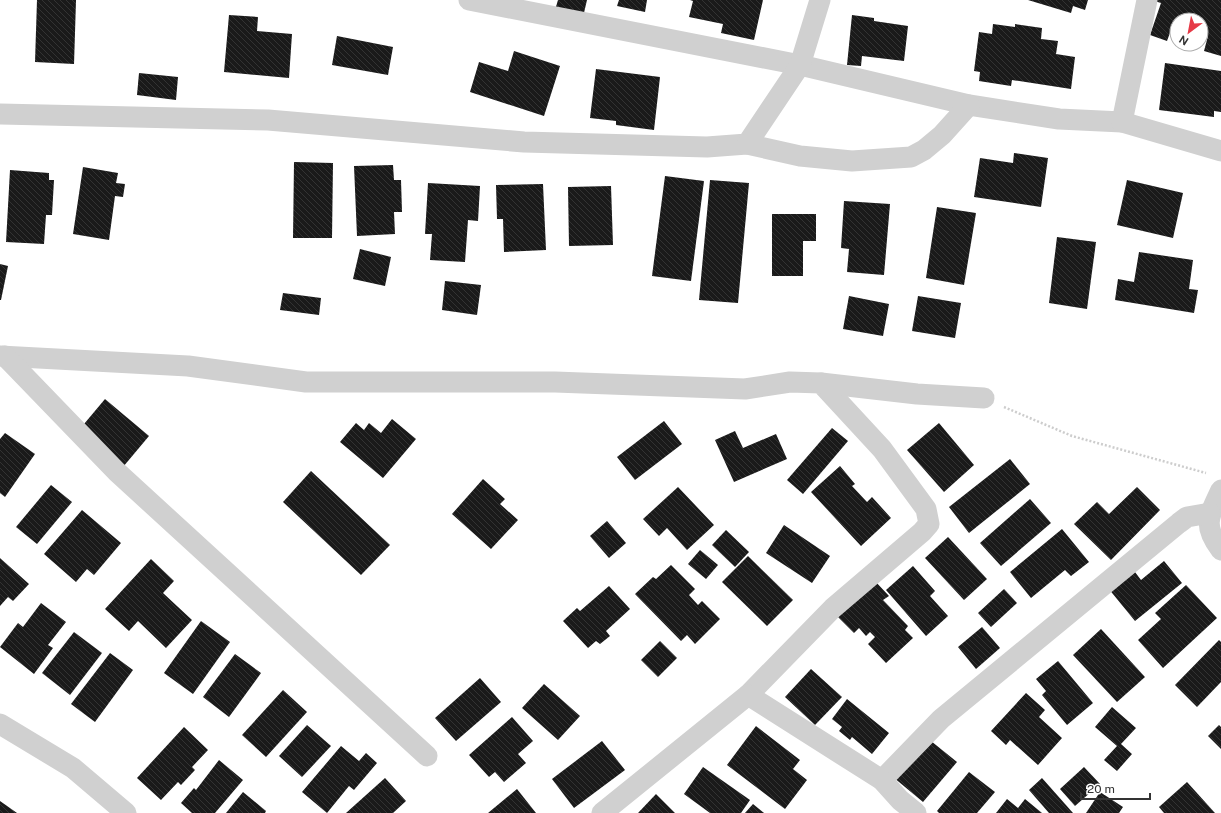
<svg xmlns="http://www.w3.org/2000/svg" width="1221" height="813" viewBox="0 0 1221 813" font-family="'Public Sans',sans-serif">
  <style>
    .building { fill: url(#building-back-hatch) }
    .lines { fill: none; stroke-linecap: round; stroke-linejoin: round }
    .path { stroke: #cdcdcd; stroke-width: 2.5; stroke-dasharray: 2 2; stroke-linecap: butt }
    .minor { stroke: #d0d0d0; stroke-width: 21 }
  </style>
  <defs>
    <pattern id="building-back-hatch" width="6" height="6" patternUnits="userSpaceOnUse"><rect width="6" height="6" fill="#1a1a1a"/><path d="M-1 5l2 2M0 0l6 6M5-1l2 2" fill="none" stroke="#333"/></pattern>
  </defs>
  <rect width="100%" height="100%" fill="#fff"/>
  <g class="building">
    <polygon points="37,0 76,0 74,64 35,62"/>
    <polygon points="558,0 587,0 583,17 555,10"/>
    <polygon points="619,0 647,0 645,12 617,6"/>
    <polygon points="690,0 763,0 754,40 721,33 723,24 689,17 693,1"/>
    <polygon points="1028,0 1088,0 1085,10 1073,6 1071,13"/>
    <polygon points="1151,0 1221,0 1221,56 1204,51 1208,36 1201,34 1201,20 1177,20 1177,32 1171,30 1167,41 1150,35 1161,3"/>
    <polygon points="229,15 258,17 257,31 292,34 289,78 224,72"/>
    <polygon points="852,15 874,18 874,21 908,26 904,61 862,56 861,66 847,65"/>
    <polygon points="993,24 1015,27 1015,24 1042,28 1041,39 1058,41 1056,54 1075,57 1071,89 1012,80 1011,86 979,81 980,72 974,71 979,32 992,34"/>
    <polygon points="337,36 393,47 388,75 332,65"/>
    <polygon points="514,51 560,66 544,116 470,92 479,62 508,71"/>
    <polygon points="1165,63 1221,71 1221,112 1214,111 1214,117 1159,110"/>
    <polygon points="596,69 660,77 654,130 616,125 616,121 590,118"/>
    <polygon points="139,73 178,77 176,100 137,95"/>
    <polygon points="1014,153 1048,158 1041,207 974,197 980,158 1013,163"/>
    <polygon points="294,162 333,163 332,238 293,238"/>
    <polygon points="393,165 394,180 401,180 402,212 394,212 395,234 357,236 354,166"/>
    <polygon points="83,167 118,173 116,183 125,184 123,197 115,196 109,240 73,234"/>
    <polygon points="10,170 49,173 49,180 54,180 52,215 46,215 44,244 6,242"/>
    <polygon points="665,176 704,181 691,281 652,276"/>
    <polygon points="710,180 749,183 738,303 699,300"/>
    <polygon points="1127,180 1183,193 1173,238 1117,225"/>
    <polygon points="428,183 480,186 478,221 468,220 465,262 430,260 432,234 425,234"/>
    <polygon points="543,184 546,250 504,252 503,219 497,219 496,185"/>
    <polygon points="611,186 613,245 569,246 568,187"/>
    <polygon points="844,201 890,204 884,275 847,272 849,249 841,248"/>
    <polygon points="937,207 976,213 964,285 926,278"/>
    <polygon points="772,214 816,214 816,241 803,241 803,276 772,276"/>
    <polygon points="1057,237 1096,242 1087,309 1049,303"/>
    <polygon points="360,249 391,257 385,286 353,279"/>
    <polygon points="1139,252 1193,260 1189,289 1198,290 1194,313 1115,300 1118,279 1134,282"/>
    <polygon points="0,264 8,266 1,300 0,300"/>
    <polygon points="445,281 481,285 477,315 442,310"/>
    <polygon points="283,293 321,298 319,315 280,310"/>
    <polygon points="849,296 889,304 883,336 843,329"/>
    <polygon points="918,296 961,303 955,338 912,331"/>
    <polygon points="105,399 149,436 123,467 79,430"/>
    <polygon points="392,419 416,439 383,478 340,442 356,423 364,430 369,423 381,433"/>
    <polygon points="664,421 682,444 635,480 617,457"/>
    <polygon points="939,423 974,465 944,492 907,450"/>
    <polygon points="832,428 848,441 803,494 787,480"/>
    <polygon points="735,431 743,448 776,434 787,459 734,482 715,440"/>
    <polygon points="5,433 35,454 5,497 0,493 0,439"/>
    <polygon points="1010,459 1030,484 969,533 949,507"/>
    <polygon points="840,466 855,484 852,486 867,502 872,497 891,518 861,546 811,492"/>
    <polygon points="311,471 390,545 361,575 283,502"/>
    <polygon points="483,479 505,499 500,504 518,520 491,549 452,514"/>
    <polygon points="51,485 72,502 37,544 16,527"/>
    <polygon points="678,487 714,525 687,550 667,528 659,536 643,519"/>
    <polygon points="1137,487 1160,510 1111,560 1074,524 1097,502 1109,514"/>
    <polygon points="1030,499 1051,523 1001,566 980,543"/>
    <polygon points="82,510 121,543 94,575 87,569 76,582 44,554"/>
    <polygon points="607,521 626,543 609,558 590,536"/>
    <polygon points="784,525 830,556 812,583 766,553"/>
    <polygon points="1062,529 1089,562 1071,576 1065,570 1031,598 1010,572"/>
    <polygon points="726,530 749,552 735,567 712,545"/>
    <polygon points="948,537 987,579 964,600 925,558"/>
    <polygon points="700,550 718,565 706,579 688,564"/>
    <polygon points="748,556 793,600 767,626 722,582"/>
    <polygon points="0,558 29,584 13,601 8,597 0,606"/>
    <polygon points="151,559 174,581 163,593 192,620 166,648 138,621 129,631 105,609"/>
    <polygon points="1164,561 1182,583 1135,621 1108,588 1132,568 1141,580"/>
    <polygon points="671,565 695,589 689,595 698,605 702,601 720,619 695,644 687,635 681,641 635,594 653,577 656,579"/>
    <polygon points="913,566 935,591 930,596 948,616 926,636 886,590"/>
    <polygon points="875,581 889,596 883,600 908,626 905,630 913,638 886,663 868,644 875,637 870,632 866,636 859,628 854,633 838,617"/>
    <polygon points="1186,585 1217,618 1163,668 1138,640 1161,619 1155,613"/>
    <polygon points="609,586 630,609 606,631 610,636 600,644 596,641 588,648 563,621 577,608 580,611"/>
    <polygon points="1004,589 1017,603 991,627 978,613"/>
    <polygon points="41,603 66,622 48,645 53,648 34,674 0,647 18,623 23,627"/>
    <polygon points="201,621 230,642 193,694 164,673"/>
    <polygon points="982,627 1000,648 976,669 958,647"/>
    <polygon points="1101,629 1145,677 1117,702 1073,655"/>
    <polygon points="74,632 102,653 70,695 42,673"/>
    <polygon points="1219,640 1221,642 1221,682 1197,707 1175,685"/>
    <polygon points="660,641 677,658 658,677 641,660"/>
    <polygon points="110,653 133,670 95,722 71,704"/>
    <polygon points="235,654 261,673 229,717 203,697"/>
    <polygon points="1058,661 1093,703 1067,725 1042,695 1046,691 1036,679"/>
    <polygon points="811,669 842,697 815,725 785,697"/>
    <polygon points="480,678 501,702 456,741 435,718"/>
    <polygon points="544,684 580,716 558,740 522,708"/>
    <polygon points="283,690 307,712 266,757 242,735"/>
    <polygon points="1026,693 1045,710 1039,717 1062,738 1038,765 1010,740 1006,745 991,731"/>
    <polygon points="847,699 889,733 872,754 852,737 850,740 839,731 842,727 832,719"/>
    <polygon points="1112,707 1136,728 1121,744 1132,754 1117,771 1104,760 1117,746 1095,727"/>
    <polygon points="512,717 533,741 518,754 526,763 504,782 495,772 489,777 469,755"/>
    <polygon points="307,725 331,746 302,777 279,756"/>
    <polygon points="1219,725 1221,727 1221,749 1208,736"/>
    <polygon points="756,726 800,760 793,769 807,780 785,809 727,765"/>
    <polygon points="184,727 208,750 192,767 195,770 181,785 178,782 161,800 137,778"/>
    <polygon points="602,741 625,770 574,808 552,779"/>
    <polygon points="931,741 957,762 923,802 893,777"/>
    <polygon points="341,746 359,761 366,753 377,763 354,790 349,786 327,813 302,792"/>
    <polygon points="219,760 243,780 215,813 192,813 181,803 194,788 196,790"/>
    <polygon points="703,767 750,800 741,813 710,813 684,794"/>
    <polygon points="1084,767 1100,784 1075,806 1060,789"/>
    <polygon points="969,772 995,792 977,813 939,813 937,811"/>
    <polygon points="385,778 406,801 393,813 346,813"/>
    <polygon points="1042,778 1073,813 1049,813 1029,790"/>
    <polygon points="1187,782 1215,813 1164,813 1159,807"/>
    <polygon points="517,789 536,813 488,813"/>
    <polygon points="243,792 266,811 265,813 226,813"/>
    <polygon points="1100,792 1123,807 1119,813 1086,813"/>
    <polygon points="656,794 675,813 638,813"/>
    <polygon points="1007,799 1018,808 1025,799 1042,813 996,813"/>
    <polygon points="0,801 17,813 0,813"/>
    <polygon points="753,804 764,813 745,813"/>
  </g>
  <g class="lines">
    <polyline class="path" points="1004,407 1072,436 1206,473"/>
    <g class="minor">
      <polyline points="469,0 800,65 969,105 1059,119 1122,122 1147,0"/>
      <polyline points="0,114 268,120 524,142 707,147 747,144 800,65 820,0"/>
      <polyline points="1122,122 1221,151"/>
      <polyline points="747,144 800,156 852,161 911,157 924,150 942,135 969,105"/>
      <polyline points="0,356 188,366 306,382 555,382 745,389 790,382 821,383 882,449 926,509 929,524 922,532 833,608 748,695"/>
      <polyline points="5,356 117,472 427,756"/>
      <polyline points="821,383 917,394 984,398"/>
      <path d="M1221 490C1209 516 1202 525 1221 550"/>
      <polyline points="0,724 73,768 126,813"/>
      <polyline points="882,780 941,719 1179,523 1187,517 1210,513"/>
      <polyline points="602,813 748,695 882,780 900,800 916,813"/>
    </g>
  </g>
  <g transform="translate(1189 32) rotate(212)"><circle r="19" fill="#ffffff" stroke="#adadad"/>
  <path d="M0-3L7 15L0 10L-7 15Z" fill="#e63946"/>
  <text y="-6" font-size="11" font-weight="bold" text-anchor="middle" fill="#333333">N</text>
  </g>
  <path d="M1081 793v6h69v-6" fill="none" stroke="#333333" stroke-width="2"/>
  <text x="1087" y="793" font-size="12" fill="#333333" stroke="#ffffff" stroke-width="3" paint-order="stroke">20 m</text>
</svg>
